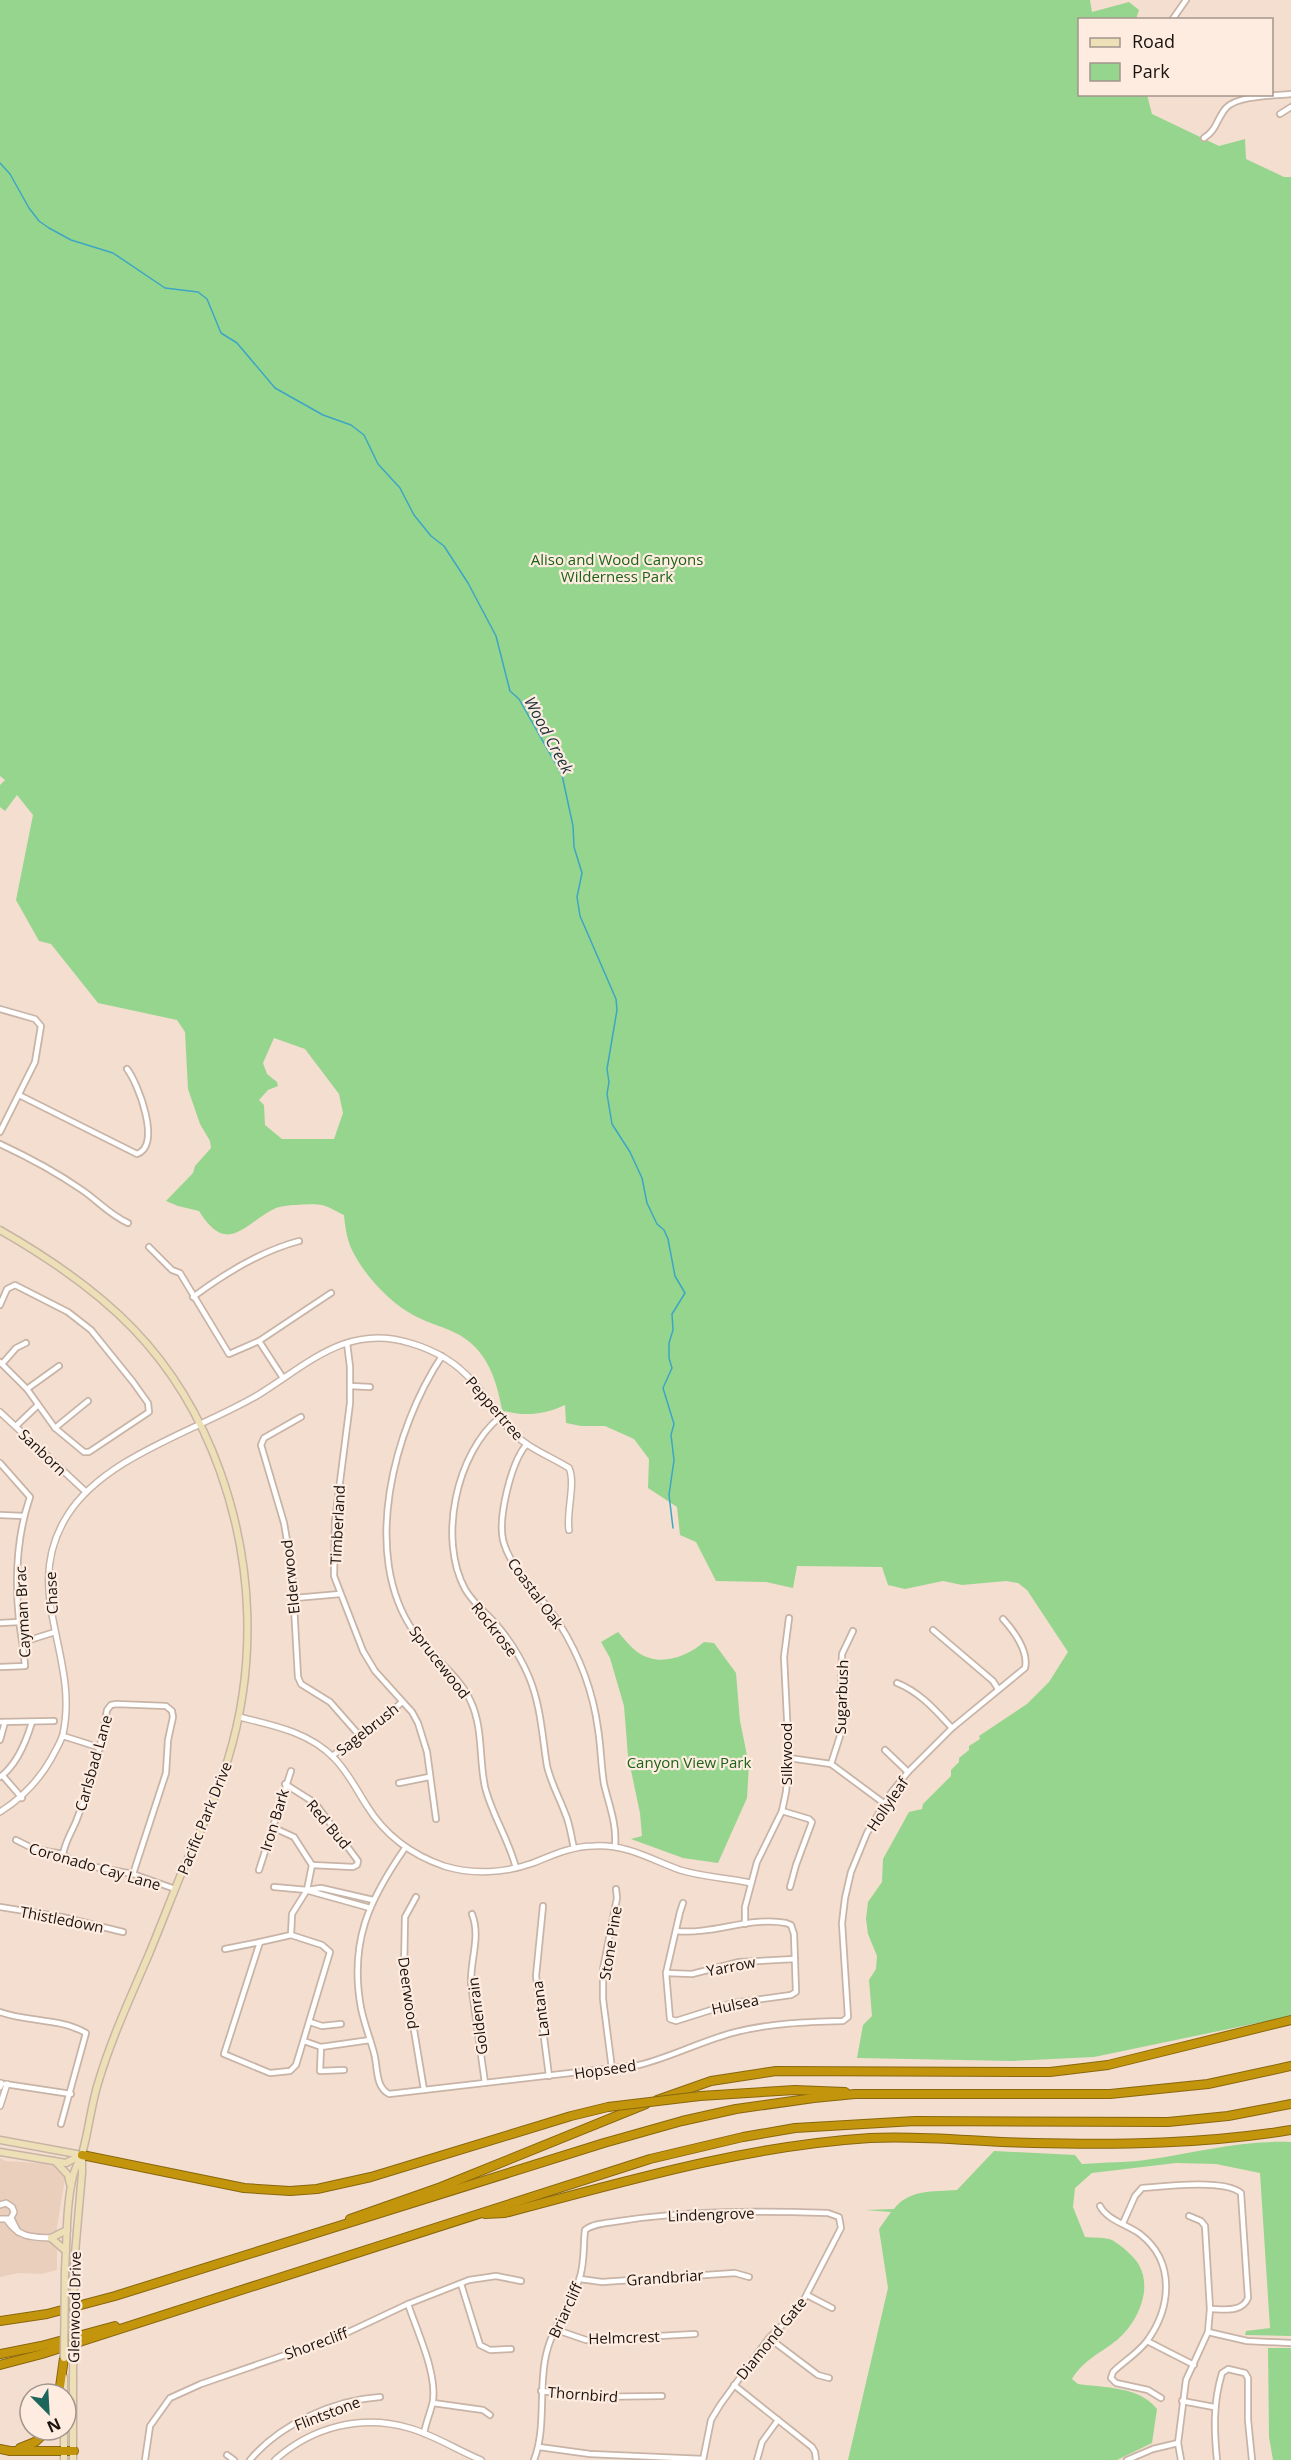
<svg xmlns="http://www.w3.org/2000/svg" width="1291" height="2460" viewBox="0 0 1291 2460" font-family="'Open Sans',sans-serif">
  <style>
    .built { fill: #ebcfbd }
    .green { fill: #96d58e; fill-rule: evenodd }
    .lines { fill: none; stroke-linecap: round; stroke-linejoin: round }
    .stream { stroke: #3ca6c4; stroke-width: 1.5 }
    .minor-casing { stroke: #c8b4a6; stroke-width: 8 }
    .tertiary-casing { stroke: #c8b4a6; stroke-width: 8 }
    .secondary-casing { stroke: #c8b4a6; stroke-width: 9 }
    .motorway-casing { stroke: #88670d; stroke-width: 10 }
    .minor { stroke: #fff; stroke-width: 4.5 }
    .tertiary { stroke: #fff; stroke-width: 5 }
    .secondary { stroke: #eddfb6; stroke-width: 6 }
    .motorway { stroke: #c3950d; stroke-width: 8 }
    .secondary-bridge-casing { stroke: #c8b4a6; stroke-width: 9; stroke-linecap: butt }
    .motorway-bridge-casing { stroke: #88670d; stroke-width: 10; stroke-linecap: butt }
    .secondary-bridge { stroke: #eddfb6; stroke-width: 6 }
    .motorway-bridge { stroke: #c3950d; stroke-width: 8 }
    .labels { text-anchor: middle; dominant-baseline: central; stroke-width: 4.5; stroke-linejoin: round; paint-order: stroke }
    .park-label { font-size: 15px; fill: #1c6216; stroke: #feece1 }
    .street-label { font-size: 15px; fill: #19120d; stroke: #feece1 }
    .water-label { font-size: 16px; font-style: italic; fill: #1e353d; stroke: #feece1 }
  </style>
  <rect width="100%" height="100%" fill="#f4ded0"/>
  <polygon class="built" points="0,2158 6,2161 53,2164 60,2169 65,2179 57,2227 57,2270 41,2274 19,2273 0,2277"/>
  <g class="green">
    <path d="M0 0H1090L1092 12 1129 2 1139 10 1136 19 1080 20V94L1147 95 1152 114 1219 146 1245 139 1246 159 1284 177H1291V2016L1094 2057 1013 2061 857 2058 863 2025 872 2016 869 1980 876 1969 877 1956 868 1934 866 1919 868 1902 882 1882 883 1859 909 1812 922 1809 923 1804 951 1776V1770L959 1762V1758L969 1750V1746L980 1739 979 1736 1027 1704 1049 1682 1068 1652 1027 1590 1018 1583 1006 1581 962 1585 943 1581 905 1589 888 1585 882 1567 797 1566 793 1588 766 1582 716 1581 696 1542 680 1535 677 1507 648 1488 649 1459 634 1439 605 1426H581L566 1423 565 1405C546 1414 525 1417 505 1411L503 1414C498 1389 493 1366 475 1347 458 1329 436 1327 415 1316 390 1303 364 1275 352 1250 347 1240 345 1226 344 1215 337 1212 330 1207 322 1205 315 1203 282 1205 276 1208 245 1222 228 1258 199 1211L178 1206 166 1201 193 1173 195 1166 211 1148 210 1141 200 1124 188 1089 185 1032 177 1020 98 1003 51 944 39 941 16 900 33 815 17 795 5 811 0 807V785L5 780 0 776ZM274 1038 305 1049 339 1094 343 1113 334 1139H282L265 1125 264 1105 259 1100 268 1090 278 1086 277 1082 267 1074 263 1063Z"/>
    <path d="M618 1632C625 1640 633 1650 642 1655 662 1666 688 1656 704 1642L714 1643 736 1673 740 1721 749 1765 747 1798 718 1863 683 1858 631 1839 642 1836 640 1813 628 1756 624 1706 610 1658 601 1642Z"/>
    <path d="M1291 2142V2336L1245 2335 1246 2331 1270 2328 1260 2173 1216 2164 1176 2163 1092 2173 1075 2188 1073 2207 1085 2237C1093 2238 1105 2237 1112 2240 1121 2245 1135 2257 1139 2265 1153 2290 1137 2323 1117 2340 1101 2353 1083 2360 1072 2379L1078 2384C1105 2388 1139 2386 1157 2409L1152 2443 1117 2460H848L888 2288 879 2229 891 2212 865 2210 894 2209C909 2189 933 2192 957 2190L994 2151 1075 2155 1082 2164C1105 2162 1129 2163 1152 2159 1198 2152 1244 2140 1291 2142Z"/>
    <polygon points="1268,2348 1291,2348 1291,2460 1273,2460 1269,2437"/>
  </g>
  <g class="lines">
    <polyline class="stream" points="0,163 10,174 29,208 39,221 49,228 71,240 113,253 165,288 198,292 207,299 221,333 237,343 275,388 323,415 351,425 364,435 378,464 400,488 414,515 431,536 444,546 468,583 496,636 510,691 519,699 562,775 573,826 574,847 582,873 577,897 580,916 616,999 617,1010 607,1069 609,1082 607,1094 612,1124 630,1152 642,1178 647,1203 657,1224 664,1230 668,1239 675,1276 685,1293 672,1314 673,1330 669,1343 669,1358 672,1368 663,1388 674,1424 671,1435 674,1460 669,1495 673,1528"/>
    <g class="minor-casing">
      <g id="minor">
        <polyline points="1172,20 1186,0"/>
        <polyline points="1280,114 1291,107"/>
        <path d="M1204 138C1217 130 1217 118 1226 108 1238 95 1275 96 1291 94"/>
        <polyline points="0,1009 35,1019 41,1026 35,1062 0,1132"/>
        <path d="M19 1095 137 1154C162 1145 138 1083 127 1069"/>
        <path d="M0 1144C28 1157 56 1172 82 1190 98 1201 110 1215 128 1223"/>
        <polyline points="149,1247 172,1270 180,1273 229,1354 259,1341 331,1293"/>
        <path d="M193 1297C224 1274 261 1251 299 1241"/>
        <polyline points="0,1305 7,1289 15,1285 68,1312 91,1330 133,1382 148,1403 149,1412 89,1452 84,1452 55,1428 27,1389 0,1362"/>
        <polyline points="259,1341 283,1378"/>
        <polyline points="347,1343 350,1367 350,1403 335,1521 334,1576 363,1651 375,1671 412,1712 418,1723 427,1752 436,1819"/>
        <path d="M442 1356C394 1428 360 1555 414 1632 431 1657 459 1674 471 1702 483 1728 479 1759 485 1787 492 1815 509 1840 516 1868"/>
        <polyline points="2,1364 16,1348 26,1343"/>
        <polyline points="350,1386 370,1387"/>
        <polyline points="27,1389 59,1366"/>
        <polyline points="301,1417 264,1438 261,1445 284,1523 292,1570 298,1677 301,1684 330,1702 359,1735"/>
        <path d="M500 1417C456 1453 438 1539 465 1589 473 1603 485 1612 495 1623 509 1639 521 1658 529 1677 541 1706 542 1735 547 1766 551 1783 559 1797 565 1813 570 1824 571 1836 574 1848"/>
        <polyline points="16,1426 38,1405"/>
        <polyline points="55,1428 88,1401"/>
        <path d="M526 1445C511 1463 498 1517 503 1540 511 1572 542 1595 559 1623 579 1655 593 1691 598 1729 601 1747 601 1766 604 1784 609 1805 617 1824 615 1846"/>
        <path d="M0 1463 30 1497C17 1535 15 1580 19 1620 21 1636 24 1651 25 1666L0 1667"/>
        <polyline points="0,1515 24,1516"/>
        <polyline points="295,1598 340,1594"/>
        <polyline points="0,1623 19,1622"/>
        <polyline points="933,1630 993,1681 998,1689"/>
        <polyline points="23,1642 55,1632"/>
        <path d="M897 1683C920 1692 936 1711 952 1728"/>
        <polyline points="0,1722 54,1721"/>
        <polyline points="63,1736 101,1748"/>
        <polyline points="0,1740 5,1722"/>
        <polyline points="885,1750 908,1772"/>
        <polyline points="332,1756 380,1722 402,1702"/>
        <polyline points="789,1758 831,1764 885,1804"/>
        <polyline points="831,1764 840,1736 842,1654 853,1631"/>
        <polyline points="3,1776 22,1798"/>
        <path d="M0 1777C17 1765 26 1742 32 1722"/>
        <polyline points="399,1783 429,1777"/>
        <polyline points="285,1784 315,1803 358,1861 357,1865 353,1867 312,1865"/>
        <polyline points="782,1811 809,1819 812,1822 796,1865 790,1887"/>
        <polyline points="272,1827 294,1837 312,1865 307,1890 292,1914 291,1935 322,1945 330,1952 296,2065 290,2071 270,2073 224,2054 260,1942 291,1935"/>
        <polyline points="16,1840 34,1849 63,1854 74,1863 133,1874 175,1889"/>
        <path d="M405 1848C369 1900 349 1942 361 2008 364 2023 370 2038 374 2053 378 2067 375 2087 389 2094L639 2065C672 2057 703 2040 736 2032 771 2023 807 2022 843 2021L848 2017 842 1923 845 1898 851 1872 867 1833 891 1793 908 1772 952 1728 1025 1668C1029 1651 1013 1630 1003 1619"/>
        <path d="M63 1854C66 1839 72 1832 77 1819 91 1784 101 1747 107 1710L111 1705 116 1704 166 1706 172 1711 173 1717 168 1740 166 1773 133 1874"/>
        <polyline points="259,1870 291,1771"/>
        <polyline points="274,1887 307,1890 321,1888 373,1900"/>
        <polyline points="309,1891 370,1908"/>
        <polyline points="416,1897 405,1917 404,1970 424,2090"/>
        <polyline points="543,1906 536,1976 549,2076"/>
        <polyline points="0,1907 62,1917 123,1932"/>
        <path d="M472 1914C481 1937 470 1960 471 1984L485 2083"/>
        <polyline points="745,1924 745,1907 757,1862 782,1811 786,1792 789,1758 784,1657 789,1618"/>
        <path d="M676 1931C713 1935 750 1916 786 1923L791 1925 794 1934 796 1992 791 1995 733 2003 676 2021 670 2019 666 1973 680 1912 683 1903"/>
        <polyline points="225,1949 260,1942"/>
        <polyline points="666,1973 692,1974 739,1962 795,1959"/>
        <path d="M0 2012C28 2022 60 2018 86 2033L61 2124"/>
        <polyline points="310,2022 322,2026 341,2024"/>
        <polyline points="304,2041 321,2047 370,2040"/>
        <polyline points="321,2047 320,2071 344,2070"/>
        <polyline points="612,2069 603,1999 603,1969 617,1898 616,1889"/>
        <polyline points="5,2084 71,2094"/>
        <path d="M1100 2206C1107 2220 1128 2225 1140 2234 1176 2262 1171 2308 1147 2341 1137 2354 1124 2361 1113 2372L1111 2378 1116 2383 1148 2390 1161 2398"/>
        <path d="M1123 2223 1135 2196 1142 2188C1165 2186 1225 2179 1241 2193L1248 2298C1242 2313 1223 2309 1210 2309"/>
        <polyline points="580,2279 602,2282 735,2273 749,2277"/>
        <polyline points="461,2284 480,2345 490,2350 511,2349"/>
        <polyline points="807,2295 832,2308"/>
        <path d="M408 2304C417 2331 437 2373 433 2401 431 2411 426 2422 424 2433"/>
        <polyline points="554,2329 586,2340 695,2334"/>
        <polyline points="1208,2332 1247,2341 1291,2343"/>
        <polyline points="769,2338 818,2375 829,2378"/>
        <polyline points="1147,2341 1194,2365"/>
        <polyline points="734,2385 812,2447 815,2452 816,2460"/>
        <polyline points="541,2391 587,2397 662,2396"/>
        <polyline points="1182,2401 1214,2407"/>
        <polyline points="433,2403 483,2410 490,2415"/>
        <polyline points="539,2447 590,2454 703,2459"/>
        <polyline points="227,2455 234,2460"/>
        <polyline points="145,2460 150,2426 170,2398 201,2384 340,2336 408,2304 469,2280 496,2276 521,2281"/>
        <path d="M250 2460C280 2424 334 2400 380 2397"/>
        <path d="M534 2460C546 2429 539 2393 545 2360 550 2330 569 2308 579 2280 585 2264 583 2246 585 2230 594 2223 608 2223 620 2221 689 2210 759 2211 828 2213L839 2217 841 2228 799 2309 769 2338 720 2405 711 2420 703 2460"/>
        <polyline points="757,2460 762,2442 778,2420"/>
        <polyline points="1127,2460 1153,2449 1178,2443"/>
        <polyline points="1181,2460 1178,2443 1186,2380 1208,2332 1210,2309 1205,2226 1201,2221 1189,2216"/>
        <path d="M1217 2460C1214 2430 1213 2403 1222 2373L1228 2369 1245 2373 1248 2378V2420L1252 2460"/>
      </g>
    </g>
    <g class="tertiary-casing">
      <g id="tertiary">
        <polyline points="0,1412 86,1492"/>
        <path d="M239 1717C272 1725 309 1732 334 1758 348 1772 356 1789 367 1806 385 1835 412 1855 444 1866 473 1875 505 1873 533 1863 553 1855 572 1846 594 1846 626 1844 650 1859 680 1870 703 1877 728 1878 751 1883"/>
        <path d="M0 1812C22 1798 38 1782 51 1759 55 1751 61 1742 63 1734 80 1656 20 1591 67 1516 104 1456 199 1430 258 1395 307 1365 347 1323 410 1343 434 1350 457 1363 473 1382 487 1397 496 1415 510 1430 527 1448 548 1455 569 1468 576 1483 566 1512 569 1530"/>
        <polyline points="0,2087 1,2083"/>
        <polyline points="0,2106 7,2084"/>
        <polyline points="0,2205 6,2203 12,2207 14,2212 11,2218 18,2232"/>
        <polyline points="0,2219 10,2219"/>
        <path d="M7 2220C19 2238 32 2237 51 2238"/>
        <path d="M275 2460C312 2427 361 2414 409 2428 434 2435 457 2450 481 2460"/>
      </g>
    </g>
    <g class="secondary-casing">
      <g id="secondary">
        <path d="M0 1230C105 1290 178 1354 220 1471 253 1563 257 1664 228 1759 217 1796 200 1832 184 1867 172 1896 161 1925 149 1954 131 1996 112 2037 99 2080 91 2104 89 2130 82 2154 79 2161 75 2168 73 2176 66 2206 67 2238 65 2269"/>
        <polyline points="0,2140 82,2155"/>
        <polyline points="0,2152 66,2163 81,2155"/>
        <polyline points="55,2161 68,2175 70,2184"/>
        <polyline points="51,2238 66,2251"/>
        <polyline points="51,2238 67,2230"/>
        <polyline points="74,2265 82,2173 82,2158"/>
        <polyline points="73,2378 73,2460"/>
        <polyline points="64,2394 64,2377"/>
        <polyline points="64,2430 64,2460"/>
      </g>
    </g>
    <g class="motorway-casing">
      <g id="motorway">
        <polyline points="700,2096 795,2090 845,2092"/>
        <polyline points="657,2100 711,2081 776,2071 1050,2072 1108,2065 1291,2020"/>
        <polyline points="82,2155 244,2188 290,2191 317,2189 371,2177 571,2116 608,2107"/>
        <path d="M485 2214 505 2213C626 2181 745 2146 870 2138 924 2135 979 2142 1033 2143 1119 2145 1206 2144 1291 2130"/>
        <polyline points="350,2219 441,2187 646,2104"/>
        <polyline points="0,2321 47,2314 115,2296 604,2143 682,2121 736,2109 814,2098 855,2094 1110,2094 1208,2084 1291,2066"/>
        <polyline points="0,2354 41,2346 115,2326"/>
        <polyline points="0,2365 42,2354 650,2159 743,2137 795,2128 915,2121 1168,2122 1228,2116 1291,2104"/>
        <polyline points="59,2394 64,2358"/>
        <polyline points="20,2448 35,2442 48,2430"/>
        <polyline points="0,2449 10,2451 74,2451"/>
      </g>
    </g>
    <use href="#minor" class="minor"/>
    <use href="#tertiary" class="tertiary"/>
    <use href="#secondary" class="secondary"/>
    <use href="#motorway" class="motorway"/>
    <g class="secondary-bridge-casing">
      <g id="secondary-bridge">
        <polyline points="64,2358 65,2269"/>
        <polyline points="73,2378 74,2265"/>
      </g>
    </g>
    <g class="motorway-bridge-casing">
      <polyline id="motorway-bridge" points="608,2107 700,2096"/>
    </g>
    <use href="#secondary-bridge" class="secondary-bridge"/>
    <use href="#motorway-bridge" class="motorway-bridge"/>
  </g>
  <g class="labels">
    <g class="park-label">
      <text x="617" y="559">Aliso and Wood Canyons<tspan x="617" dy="17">Wilderness Park</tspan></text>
      <text x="689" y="1762">Canyon View Park</text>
    </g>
    <g class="street-label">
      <text transform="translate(495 1408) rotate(49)">Peppertree</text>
      <text transform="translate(43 1452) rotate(44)">Sanborn</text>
      <text transform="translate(337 1525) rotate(-87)">Timberland</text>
      <text transform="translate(290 1577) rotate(-96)">Elderwood</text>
      <text transform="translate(51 1593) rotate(-93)">Chase</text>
      <text transform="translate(536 1593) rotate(54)">Coastal Oak</text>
      <text transform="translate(22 1612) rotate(-93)">Cayman Brac</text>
      <text transform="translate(495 1629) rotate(52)">Rockrose</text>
      <text transform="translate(440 1662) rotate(52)">Sprucewood</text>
      <text transform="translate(841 1697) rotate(-88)">Sugarbush</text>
      <text transform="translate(367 1729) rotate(-38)">Sagebrush</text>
      <text transform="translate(786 1754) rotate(-90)">Silkwood</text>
      <text transform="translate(93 1763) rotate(-74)">Carlsbad Lane</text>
      <text transform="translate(887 1804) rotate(-56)">Hollyleaf</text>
      <text transform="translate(204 1818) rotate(-68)">Pacific Park Drive</text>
      <text transform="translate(274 1820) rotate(-73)">Iron Bark</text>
      <text transform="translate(329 1824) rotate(50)">Red Bud</text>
      <text transform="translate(95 1866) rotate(16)">Coronado Cay Lane</text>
      <text transform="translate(62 1919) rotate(11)">Thistledown</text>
      <text transform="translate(610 1943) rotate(-81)">Stone Pine</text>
      <text transform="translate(731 1966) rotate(-11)">Yarrow</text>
      <text transform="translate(409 1993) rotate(82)">Deerwood</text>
      <text transform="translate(735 2004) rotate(-12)">Hulsea</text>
      <text transform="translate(540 2009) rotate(-97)">Lantana</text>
      <text transform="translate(477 2016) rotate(-97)">Goldenrain</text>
      <text transform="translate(605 2069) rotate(-8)">Hopseed</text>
      <text transform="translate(711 2214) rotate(-2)">Lindengrove</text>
      <text transform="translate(665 2277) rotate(-4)">Grandbriar</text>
      <text transform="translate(74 2307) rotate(-89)">Glenwood Drive</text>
      <text transform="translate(565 2310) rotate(-65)">Briarcliff</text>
      <text transform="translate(624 2337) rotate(-2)">Helmcrest</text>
      <text transform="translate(771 2338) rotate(-51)">Diamond Gate</text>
      <text transform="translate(316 2343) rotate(-20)">Shorecliff</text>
      <text transform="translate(583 2394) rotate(4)">Thornbird</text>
      <text transform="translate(327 2413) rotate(-21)">Flintstone</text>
    </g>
    <g class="water-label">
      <text transform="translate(549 735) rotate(62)">Wood Creek</text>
    </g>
  </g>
  <rect x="1078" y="18" width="195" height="78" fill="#feece1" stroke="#a2958c" stroke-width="1.5"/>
  <rect x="1090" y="38" width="30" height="9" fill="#eddfb6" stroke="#a2958c" stroke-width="1.5"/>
  <text x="1132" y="48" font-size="18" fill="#19120d">Road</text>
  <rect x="1090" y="63" width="30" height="18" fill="#96d58e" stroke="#a2958c" stroke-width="1.5"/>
  <text x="1132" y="78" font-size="18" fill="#19120d">Park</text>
  <g transform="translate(48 2412) rotate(156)"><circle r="28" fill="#feece1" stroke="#a2958c" stroke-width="1.5"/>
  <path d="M0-4.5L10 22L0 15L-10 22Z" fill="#1d665c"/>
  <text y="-9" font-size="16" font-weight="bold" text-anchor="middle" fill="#19120d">N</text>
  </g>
</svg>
